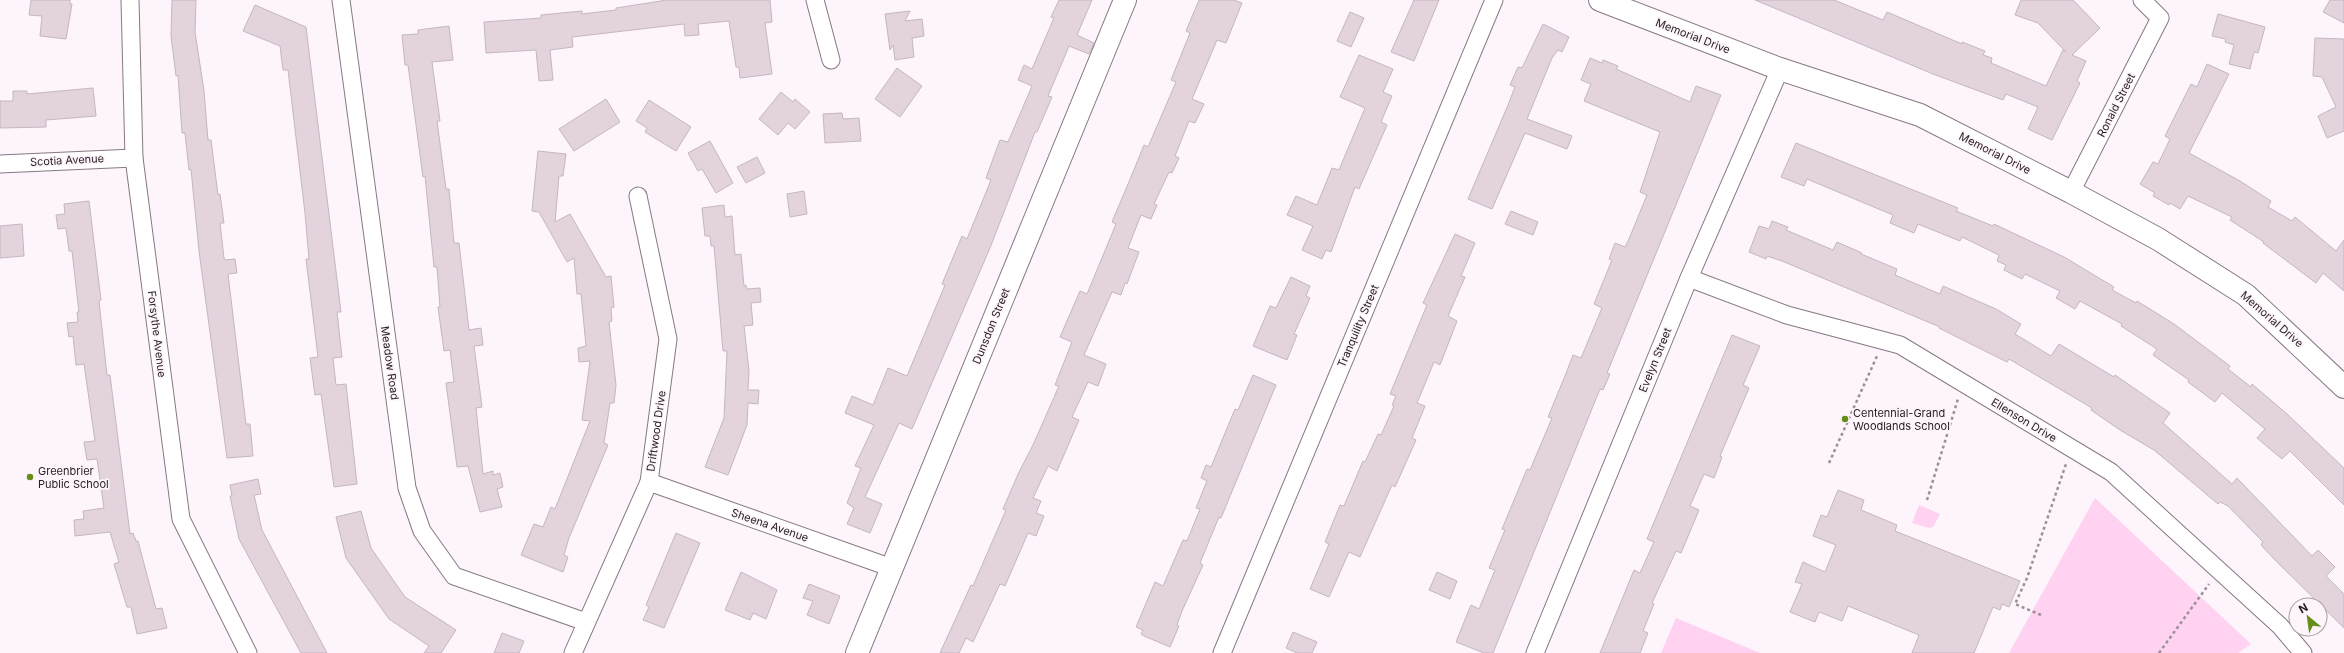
<svg xmlns="http://www.w3.org/2000/svg" width="2344" height="653" viewBox="0 0 2344 653" font-family="Inter,sans-serif">
  <style>
    .green { fill: #fed2f0 }
    .building { fill: #e2d3dd; stroke: #c5b6c0 }
    .lines { fill: none; stroke-linecap: round; stroke-linejoin: round }
    .street-casing { stroke: #867982; stroke-width: 19 }
    .secondary-casing { stroke: #867982; stroke-width: 24 }
    .path { stroke: #999197; stroke-width: 2.5; stroke-dasharray: 3 3; stroke-linecap: butt }
    .street { stroke: #fff; stroke-width: 17 }
    .secondary { stroke: #fff; stroke-width: 22 }
    .poi-dot { fill: #668d18; stroke: #fef4fb; stroke-width: 1.5 }
    .labels { text-anchor: middle; dominant-baseline: central; stroke-width: 3.5; stroke-linejoin: round; paint-order: stroke }
    .street-label { font-size: 11px; fill: #221d21; stroke: #fef4fb }
    .poi-label { font-size: 11px; fill: #221d21; stroke: #fef4fb; text-anchor: start }
  </style>
  <rect width="100%" height="100%" fill="#fef4fb"/>
  <g class="green">
    <polygon points="2095,498 2251,644 2238,653 2009,653"/>
    <polygon points="1919,505 1940,514 1933,527 1929,528 1912,523"/>
    <polygon points="1676,618 1760,653 1661,653"/>
  </g>
  <g class="building">
    <polygon points="31,0 70,0 70,4 72,4 66,39 40,36 42,16 29,15"/>
    <polygon points="172,0 196,0 195,32 204,91 208,140 211,140 218,195 220,194 224,223 220,223 224,258 225,260 235,259 237,273 228,274 246,424 250,424 253,456 227,458 199,251 191,169 189,170 185,133 182,133 178,75 176,76 171,36"/>
    <polygon points="667,0 770,0 772,22 765,23 772,74 740,78 739,67 736,67 729,21 698,24 699,35 685,36 684,24 572,37 573,47 550,50 553,80 539,81 536,50 486,53 484,22 541,18 541,15 582,11 582,14 616,10 616,8"/>
    <polygon points="1059,0 1092,0 1077,35 1094,43 1089,54 1069,46 1048,96 1052,97 1037,132 1035,132 990,248 912,429 899,423 865,497 882,504 870,533 847,524 854,508 847,503 861,468 855,466 874,425 845,413 852,396 873,405 888,368 907,376 945,285 942,284 962,236 967,239 991,180 986,178 1000,140 1008,142 1032,86 1018,80 1024,65 1032,69 1054,18 1051,17"/>
    <polygon points="1199,0 1234,0 1242,3 1226,43 1217,40 1192,99 1204,104 1195,123 1189,121 1175,156 1179,158 1172,173 1169,172 1154,204 1157,205 1151,219 1141,215 1128,248 1139,252 1127,284 1125,283 1121,295 1112,292 1084,355 1106,364 1098,386 1088,382 1072,417 1079,420 1057,471 1048,466 1033,498 1041,501 1036,513 1044,516 1036,536 1028,533 1005,586 1000,584 973,642 966,638 959,653 940,653 971,585 973,586 1006,510 1003,509 1019,472 1033,445 1059,386 1055,385 1072,342 1060,337 1080,291 1087,294 1116,224 1112,222 1131,177 1144,145 1148,147 1176,82 1171,80 1190,33 1186,31"/>
    <polygon points="1414,0 1439,0 1414,61 1391,52"/>
    <polygon points="1755,0 1834,0 1883,20 1887,12 1962,44 1962,42 1985,51 1983,55 1992,58 1991,63 2046,86 2063,50 2066,52 2038,23 2015,15 2021,0 2073,0 2100,28 2072,55 2086,61 2077,81 2080,83 2052,140 2028,129 2038,107 2006,94 2003,100 1933,74"/>
    <polygon points="2330,0 2344,0 2344,23 2323,12"/>
    <polygon points="255,5 306,27 341,312 337,312 342,357 333,358 336,385 346,384 357,484 334,487 321,394 315,395 310,358 318,357 306,259 309,259 305,213 288,70 283,70 280,46 243,31"/>
    <polygon points="910,11 905,21 922,19 924,36 912,38 914,57 895,60 893,45 890,50 885,14"/>
    <polygon points="1350,12 1364,18 1351,47 1337,41"/>
    <polygon points="2218,14 2265,27 2258,53 2254,52 2250,69 2229,64 2234,45 2225,42 2226,39 2212,36"/>
    <polygon points="1543,24 1569,37 1562,52 1558,50 1552,58 1527,119 1572,136 1567,149 1525,133 1492,209 1468,199 1508,105 1515,87 1510,85 1518,67 1522,68"/>
    <polygon points="449,26 453,60 432,62 440,121 437,121 446,189 449,189 454,243 459,243 469,330 481,328 483,345 474,346 482,407 476,408 483,474 493,471 493,475 500,473 503,487 497,489 502,507 480,512 468,466 457,467 446,383 454,382 450,350 444,351 438,307 440,307 437,267 434,267 425,176 423,177 408,65 405,65 402,35 418,34 418,30"/>
    <polygon points="2315,38 2344,39 2344,131 2327,138 2318,116 2336,107 2322,77 2313,76"/>
    <polygon points="1359,55 1393,69 1383,92 1392,96 1381,122 1387,125 1359,189 1355,187 1331,252 1326,250 1322,259 1302,250 1313,226 1287,215 1296,196 1317,205 1332,168 1339,170 1365,108 1340,97"/>
    <polygon points="1590,58 1602,63 1603,60 1618,66 1616,69 1690,102 1696,86 1721,95 1607,373 1610,374 1603,390 1600,389 1493,653 1484,653 1456,642 1471,605 1479,609 1495,570 1489,568 1505,530 1502,529 1527,469 1530,470 1552,418 1548,417 1565,376 1573,355 1581,358 1602,308 1594,304 1612,260 1609,259 1615,243 1625,247 1629,239 1647,195 1640,192 1660,132 1584,101 1591,84 1581,80"/>
    <polygon points="2207,64 2229,74 2189,153 2240,181 2271,201 2268,207 2292,221 2295,217 2336,251 2344,240 2344,291 2323,273 2316,283 2263,243 2264,242 2230,220 2232,217 2188,196 2180,209 2170,203 2169,205 2153,196 2155,193 2140,184 2153,162 2158,164 2170,139 2165,136 2191,84 2197,87"/>
    <polygon points="897,68 922,86 900,117 875,99"/>
    <polygon points="93,88 96,116 46,120 46,127 0,128 0,101 13,101 13,91 27,91 27,94"/>
    <polygon points="781,92 793,102 795,99 810,112 795,129 788,123 778,135 759,119"/>
    <polygon points="606,99 620,122 574,151 559,129"/>
    <polygon points="649,100 691,127 676,151 645,132 647,128 636,121"/>
    <polygon points="842,113 843,119 859,118 861,141 825,143 823,114"/>
    <polygon points="710,141 733,183 716,193 702,169 698,171 688,153"/>
    <polygon points="1796,143 1958,208 1956,211 1993,226 1994,224 2064,257 2114,287 2112,290 2136,303 2137,301 2174,324 2230,366 2228,369 2251,387 2252,384 2287,414 2344,468 2344,505 2290,451 2282,459 2257,438 2265,429 2222,393 2215,402 2188,382 2189,380 2153,355 2157,349 2121,326 2122,324 2080,301 2075,309 2056,298 2060,291 2025,274 2022,279 2004,270 2006,265 1997,261 1999,255 1962,237 1960,241 1918,224 1914,233 1890,223 1893,215 1807,179 1804,186 1781,177"/>
    <polygon points="538,151 566,154 563,176 559,176 555,222 570,214 606,277 611,276 614,307 611,308 612,321 609,322 616,385 614,403 610,403 604,443 608,445 569,538 564,555 568,557 563,572 521,555 534,524 543,527 551,507 555,509 590,421 582,420 590,361 579,362 578,348 586,346 581,294 577,294 574,258 567,262 539,212 532,211"/>
    <polygon points="757,157 765,173 746,183 737,167"/>
    <polygon points="804,191 807,214 790,217 787,194"/>
    <polygon points="89,201 101,300 99,301 107,375 110,375 130,534 133,533 136,541 138,541 156,609 162,608 167,628 137,634 131,607 127,607 114,564 119,562 110,532 75,536 74,520 84,519 83,511 104,508 97,459 87,460 84,442 95,441 84,364 76,365 73,336 69,337 67,323 78,322 77,312 79,312 72,251 69,251 66,228 58,229 56,215 65,214 64,204"/>
    <polygon points="724,205 725,217 732,216 735,255 741,254 744,286 746,285 747,289 760,288 761,302 751,303 753,325 744,326 749,371 748,390 759,390 758,404 748,403 747,425 728,475 705,467 724,418 727,351 723,351 714,246 711,246 710,236 705,236 702,208"/>
    <polygon points="1511,211 1538,222 1533,235 1505,224"/>
    <polygon points="1772,221 1788,227 1786,230 1833,250 1837,242 1862,253 1861,254 1897,269 1895,275 1940,294 1943,286 1996,309 2021,324 2015,334 2051,356 2059,344 2114,377 2115,375 2170,413 2163,423 2232,484 2237,478 2312,556 2318,550 2335,567 2326,576 2344,594 2344,628 2275,560 2261,545 2263,542 2228,506 2220,502 2218,504 2154,450 2120,430 2091,410 2092,408 2009,359 2007,362 1939,328 1940,327 1782,261 1767,256 1766,259 1749,252 1759,226 1769,229"/>
    <polygon points="22,224 24,256 0,258 0,226"/>
    <polygon points="1455,234 1475,243 1461,276 1465,277 1448,316 1457,321 1440,365 1434,362 1417,403 1425,406 1412,438 1416,440 1395,487 1392,485 1360,557 1349,552 1329,597 1310,589 1329,544 1325,542 1340,505 1344,506 1363,461 1365,462 1378,434 1381,435 1394,406 1392,405 1396,396 1390,394 1427,305 1423,303"/>
    <polygon points="1291,277 1310,286 1306,296 1310,298 1294,334 1297,335 1287,360 1253,346 1270,306 1276,308"/>
    <polygon points="1732,335 1760,346 1743,385 1749,388 1720,456 1722,457 1714,478 1704,474 1690,506 1699,510 1681,553 1676,551 1652,603 1654,604 1643,631 1648,633 1640,653 1600,653 1634,570 1640,573 1654,542 1647,539"/>
    <polygon points="1253,375 1276,385 1221,518 1219,517 1200,563 1203,565 1182,611 1177,625 1179,626 1170,647 1144,636 1141,634 1143,630 1136,627 1155,582 1163,586 1183,540 1187,541 1200,509 1196,508 1207,481 1201,478 1206,465 1211,467 1235,409 1238,410"/>
    <polygon points="258,479 261,494 254,495 262,530 327,653 301,653 239,539 230,496 232,496 230,485"/>
    <polygon points="1838,490 1864,500 1861,510 1897,525 1895,531 2020,581 2009,607 2002,604 2000,610 1993,607 1974,653 1912,653 1919,635 1848,606 1842,621 1819,612 1815,622 1790,612 1802,584 1795,582 1803,562 1825,572 1836,545 1813,536 1821,515 1827,517"/>
    <polygon points="361,511 371,548 405,597 456,630 441,653 424,653 429,646 389,619 346,558 336,517"/>
    <polygon points="676,533 700,543 664,628 643,620 649,607 646,605"/>
    <polygon points="741,572 777,590 766,619 753,613 750,620 725,610"/>
    <polygon points="1437,572 1457,581 1450,599 1429,590"/>
    <polygon points="809,584 840,596 829,624 807,615 813,601 803,598"/>
    <polygon points="1293,632 1317,642 1312,653 1297,653 1286,648"/>
    <polygon points="502,633 524,641 519,653 494,653"/>
  </g>
  <g class="lines">
    <g class="street-casing">
      <g id="street">
        <polyline points="130,0 134,158 181,519 248,653"/>
        <polyline points="341,0 407,488 422,531 454,576 586,622"/>
        <polyline points="815,0 831,60"/>
        <polyline points="0,164 134,158"/>
        <polyline points="2071,192 2160,18 2142,0"/>
        <polyline points="1689,278 1787,315 1900,345 2111,472 2280,626 2303,653"/>
        <polyline points="649,482 892,568"/>
        <polyline points="573,653 649,482 668,339 638,196"/>
        <polyline points="1222,653 1494,0"/>
        <polyline points="1535,653 1689,278 1780,69"/>
      </g>
    </g>
    <g class="secondary-casing">
      <g id="secondary">
        <polyline points="1600,0 1780,69 1920,115 2071,192 2158,239 2246,295 2344,387"/>
        <polyline points="857,653 1125,0"/>
      </g>
    </g>
    <g class="path">
      <polyline points="1829,463 1877,356"/>
      <polyline points="1927,500 1958,399"/>
      <polyline points="2041,615 2015,604 2027,578 2066,464"/>
      <polyline points="2159,653 2209,584"/>
    </g>
    <use href="#street" class="street"/>
    <use href="#secondary" class="secondary"/>
  </g>
  <g class="poi-dot">
    <circle cx="1845" cy="419" r="4"/>
    <circle cx="30" cy="477" r="4"/>
  </g>
  <g class="labels">
    <g class="street-label">
      <text transform="translate(1693 36) rotate(21)">Memorial Drive</text>
      <text transform="translate(2116 105) rotate(-63)">Ronald Street</text>
      <text transform="translate(1995 153) rotate(27)">Memorial Drive</text>
      <text transform="translate(67 160) rotate(-3)">Scotia Avenue</text>
      <text transform="translate(2272 319) rotate(41)">Memorial Drive</text>
      <text transform="translate(991 326) rotate(-68)">Dunsdon Street</text>
      <text transform="translate(1358 326) rotate(-67)">Tranquility Street</text>
      <text transform="translate(157 334) rotate(83)">Forsythe Avenue</text>
      <text transform="translate(1655 360) rotate(-68)">Evelyn Street</text>
      <text transform="translate(390 363) rotate(82)">Meadow Road</text>
      <text transform="translate(2024 420) rotate(31)">Ellenson Drive</text>
      <text transform="translate(656 431) rotate(-82)">Driftwood Drive</text>
      <text transform="translate(770 525) rotate(19)">Sheena Avenue</text>
    </g>
    <g class="poi-label">
      <text x="1853" y="413">Centennial-Grand<tspan x="1853" dy="13">Woodlands School</tspan></text>
      <text x="38" y="471">Greenbrier<tspan x="38" dy="13">Public School</tspan></text>
    </g>
  </g>
  <g transform="translate(2308 617) rotate(331)"><circle r="19" fill="#fef4fb" stroke="#a69ea4"/>
  <path d="M0-3L7 15L0 10L-7 15Z" fill="#668d18"/>
  <text y="-6" font-size="11" font-weight="bold" text-anchor="middle" fill="#221d21">N</text>
  </g>
</svg>
